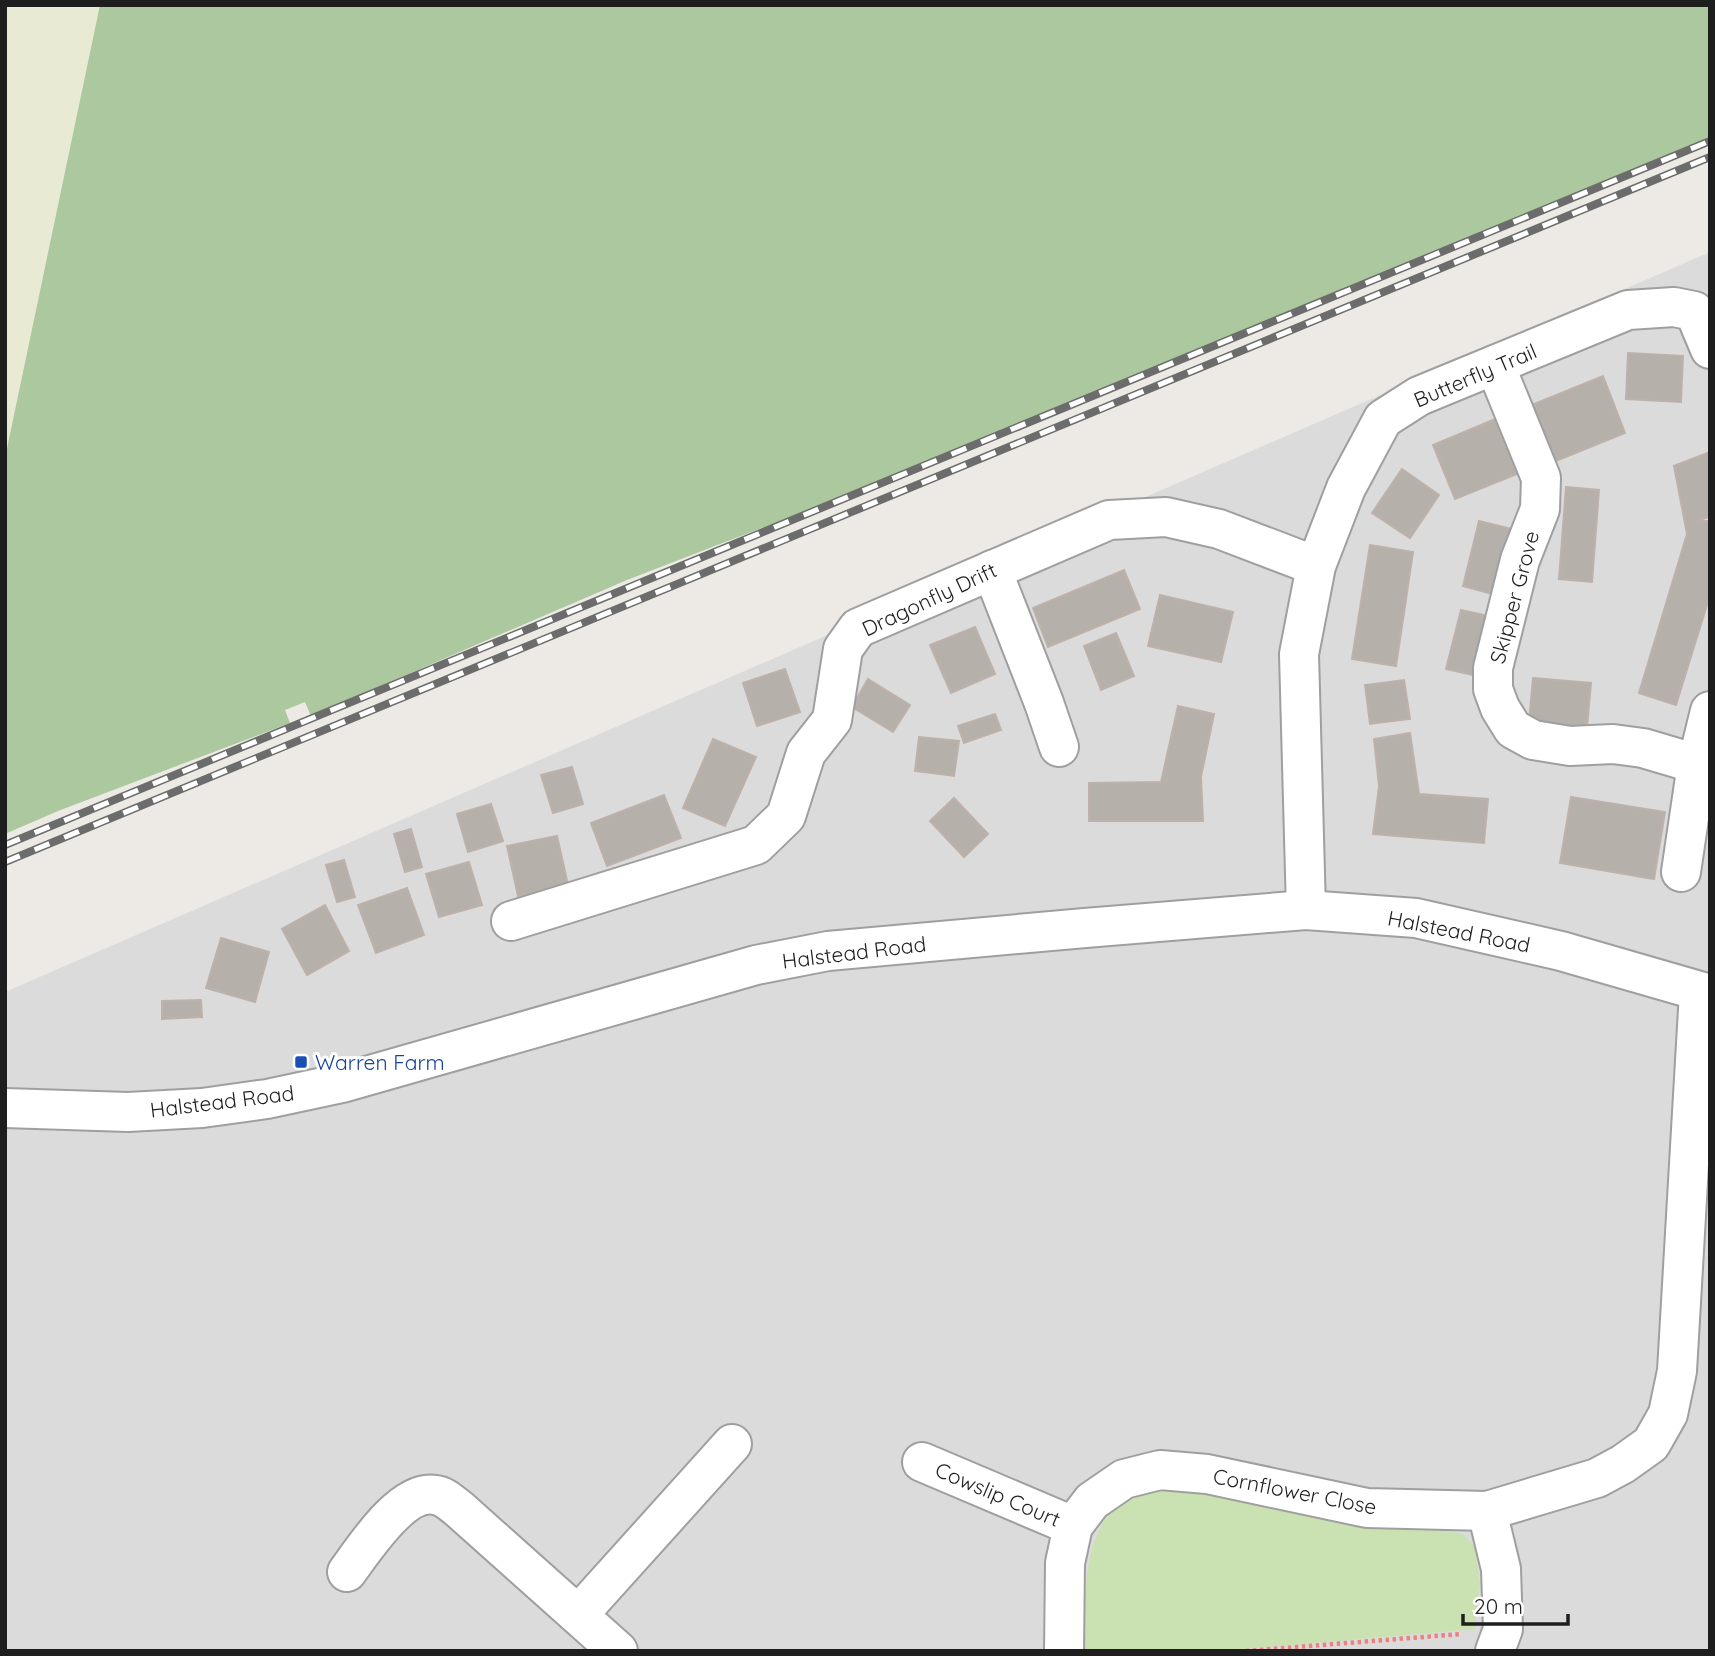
<svg xmlns="http://www.w3.org/2000/svg" width="1715" height="1656" viewBox="0 0 1715 1656" font-family="Quicksand,sans-serif">
  <style>
    .residential { fill: #dcdbdb }
    .farmland { fill: #e9ead3 }
    .grass { fill: #cae1b1 }
    .forest { fill: #acc89f }
    .building { fill: #b6b0ab; stroke: #bdb1a9; stroke-width: 2 }
    .lines { fill: none; stroke-linecap: round; stroke-linejoin: round }
    .minor-casing { stroke: #9f9f9f; stroke-width: 42 }
    .path { stroke: #e8847c; stroke-width: 4.5; stroke-dasharray: 3.5 3.5; stroke-linecap: butt }
    .minor { stroke: #fff; stroke-width: 38 }
    .rail-casing { stroke: #6c6c6c; stroke-width: 8 }
    .rail { stroke: #fff; stroke-width: 5; stroke-dasharray: 16; stroke-linecap: butt }
    .transit-dot { fill: #1a4fb4; stroke: #fff; stroke-width: 2.5 }
    .labels { text-anchor: middle; dominant-baseline: central; stroke-width: 6; stroke-linejoin: round; paint-order: stroke }
    .street-label { font-size: 21px; fill: #1e1e1e; stroke: #fff }
    .transit-label { font-size: 21px; fill: #164399; stroke: #fff; text-anchor: start }
  </style>
  <rect width="100%" height="100%" fill="#edeae5"/>
  <polygon class="residential" points="1710,252 1710,1651 5,1651 5,992"/>
  <polygon class="farmland" points="5,5 176,5 5,684"/>
  <path class="grass" d="M1158 1487H1199L1364 1522 1414 1529 1444 1530 1464 1535 1475 1547 1480 1584 1475 1629 1220 1651H1083C1086 1603 1079 1527 1127 1499 1136 1493 1148 1491 1158 1487Z"/>
  <polygon class="forest" points="100,5 1710,5 1710,143 1450,247 785,519 627,580 311,716 305,702 285,710 290,723 58,811 5,834 5,458"/>
  <g class="building">
    <polygon points="1628,353 1683,356 1681,402 1626,399"/>
    <polygon points="1603,376 1625,433 1551,463 1529,406"/>
    <polygon points="1495,419 1517,474 1455,499 1433,445"/>
    <polygon points="1710,452 1710,516 1698,521 1710,521 1710,595 1676,705 1639,693 1687,534 1674,466"/>
    <polygon points="1402,469 1439,495 1410,538 1372,513"/>
    <polygon points="1566,487 1599,490 1592,582 1559,579"/>
    <polygon points="1479,521 1516,530 1500,596 1463,586"/>
    <polygon points="1370,545 1413,552 1396,666 1352,659"/>
    <polygon points="1124,570 1140,609 1048,647 1033,608"/>
    <polygon points="1160,595 1233,612 1221,662 1148,646"/>
    <polygon points="1461,610 1493,617 1478,676 1446,669"/>
    <polygon points="975,627 995,674 951,693 930,645"/>
    <polygon points="1116,633 1134,676 1101,690 1084,646"/>
    <polygon points="785,669 800,712 757,726 743,683"/>
    <polygon points="1533,678 1591,683 1587,727 1529,722"/>
    <polygon points="868,679 910,705 893,732 852,707"/>
    <polygon points="1404,680 1410,719 1370,724 1365,685"/>
    <polygon points="1178,706 1214,714 1201,777 1203,821 1089,821 1089,783 1161,782"/>
    <polygon points="995,714 1001,730 964,743 958,726"/>
    <polygon points="1410,733 1419,794 1488,799 1484,843 1373,834 1379,786 1374,739"/>
    <polygon points="919,737 959,741 954,776 915,771"/>
    <polygon points="713,739 756,757 725,826 683,808"/>
    <polygon points="572,767 583,804 553,813 541,775"/>
    <polygon points="664,795 681,838 607,866 591,823"/>
    <polygon points="1571,797 1665,812 1654,879 1560,863"/>
    <polygon points="954,798 988,834 964,857 930,821"/>
    <polygon points="491,804 503,841 468,852 457,814"/>
    <polygon points="411,829 422,867 405,872 394,834"/>
    <polygon points="557,836 568,885 518,896 507,846"/>
    <polygon points="344,860 355,897 337,902 326,865"/>
    <polygon points="469,862 482,905 439,917 426,874"/>
    <polygon points="407,888 424,935 376,953 358,905"/>
    <polygon points="325,905 349,951 307,975 282,929"/>
    <polygon points="221,938 269,952 255,1002 206,988"/>
    <polygon points="201,1000 202,1017 162,1019 162,1001"/>
  </g>
  <g class="lines">
    <g class="minor-casing">
      <g id="minor">
        <polyline points="1495,365 1541,478 1540,509 1520,560 1493,668 1493,689 1500,708 1513,729 1533,740 1570,746 1613,744 1643,748 1697,764"/>
        <polyline points="992,570 1044,703 1059,747"/>
        <polyline points="1681,872 1697,764 1710,711"/>
        <polyline points="1306,910 1299,654 1316,566 1346,488 1383,419 1419,396 1628,310 1674,307 1694,311 1710,349"/>
        <polyline points="511,921 756,845 786,816 806,753 832,720 843,649 858,628 1109,520 1166,517 1219,529 1316,566"/>
        <polyline points="5,1108 128,1112 202,1108 267,1099 342,1083 756,965 828,951 1085,928 1306,910 1416,918 1561,951 1710,994"/>
        <polyline points="922,1462 1073,1526"/>
        <polyline points="1487,1511 1501,1569 1503,1629 1495,1651"/>
        <path d="M347 1572C364 1549 402 1489 435 1495 445 1496 451 1503 459 1509L618 1651"/>
        <polyline points="578,1615 732,1444"/>
        <polyline points="1064,1651 1065,1563 1073,1526 1092,1501 1124,1479 1160,1470 1207,1474 1367,1508 1487,1511 1597,1478 1623,1464 1651,1444 1668,1414 1677,1371 1699,992"/>
      </g>
    </g>
    <polyline class="path" points="1246,1651 1461,1634"/>
    <use href="#minor" class="minor"/>
    <g class="rail-casing">
      <g id="rail">
        <polyline points="5,845 1710,141"/>
        <polyline points="5,862 1710,157"/>
      </g>
    </g>
    <use href="#rail" class="rail"/>
  </g>
  <rect class="transit-dot" x="294" y="1055" width="14" height="14" rx="3.5"/>
  <g class="labels">
    <g class="street-label">
      <text transform="translate(1475 375) rotate(-23)">Butterfly Trail</text>
      <text transform="translate(1514 597) rotate(-75)">Skipper Grove</text>
      <text transform="translate(929 599) rotate(-25)">Dragonfly Drift</text>
      <text transform="translate(1459 931) rotate(11)">Halstead Road</text>
      <text transform="translate(854 952) rotate(-7)">Halstead Road</text>
      <text transform="translate(222 1101) rotate(-7)">Halstead Road</text>
      <text transform="translate(1295 1491) rotate(11)">Cornflower Close</text>
      <text transform="translate(998 1494) rotate(23)">Cowslip Court</text>
    </g>
    <g class="transit-label">
      <text x="315" y="1062">Warren Farm</text>
    </g>
  </g>
  <rect width="1715" height="1656" fill="none" stroke="#1e1e1e" stroke-width="14"/>
  <path d="M1463 1614v10h105v-10" fill="none" stroke="#1e1e1e" stroke-width="3.5"/>
  <text x="1474" y="1614" font-size="21" fill="#1e1e1e" stroke="#ffffff" stroke-width="5" paint-order="stroke">20 m</text>
</svg>
